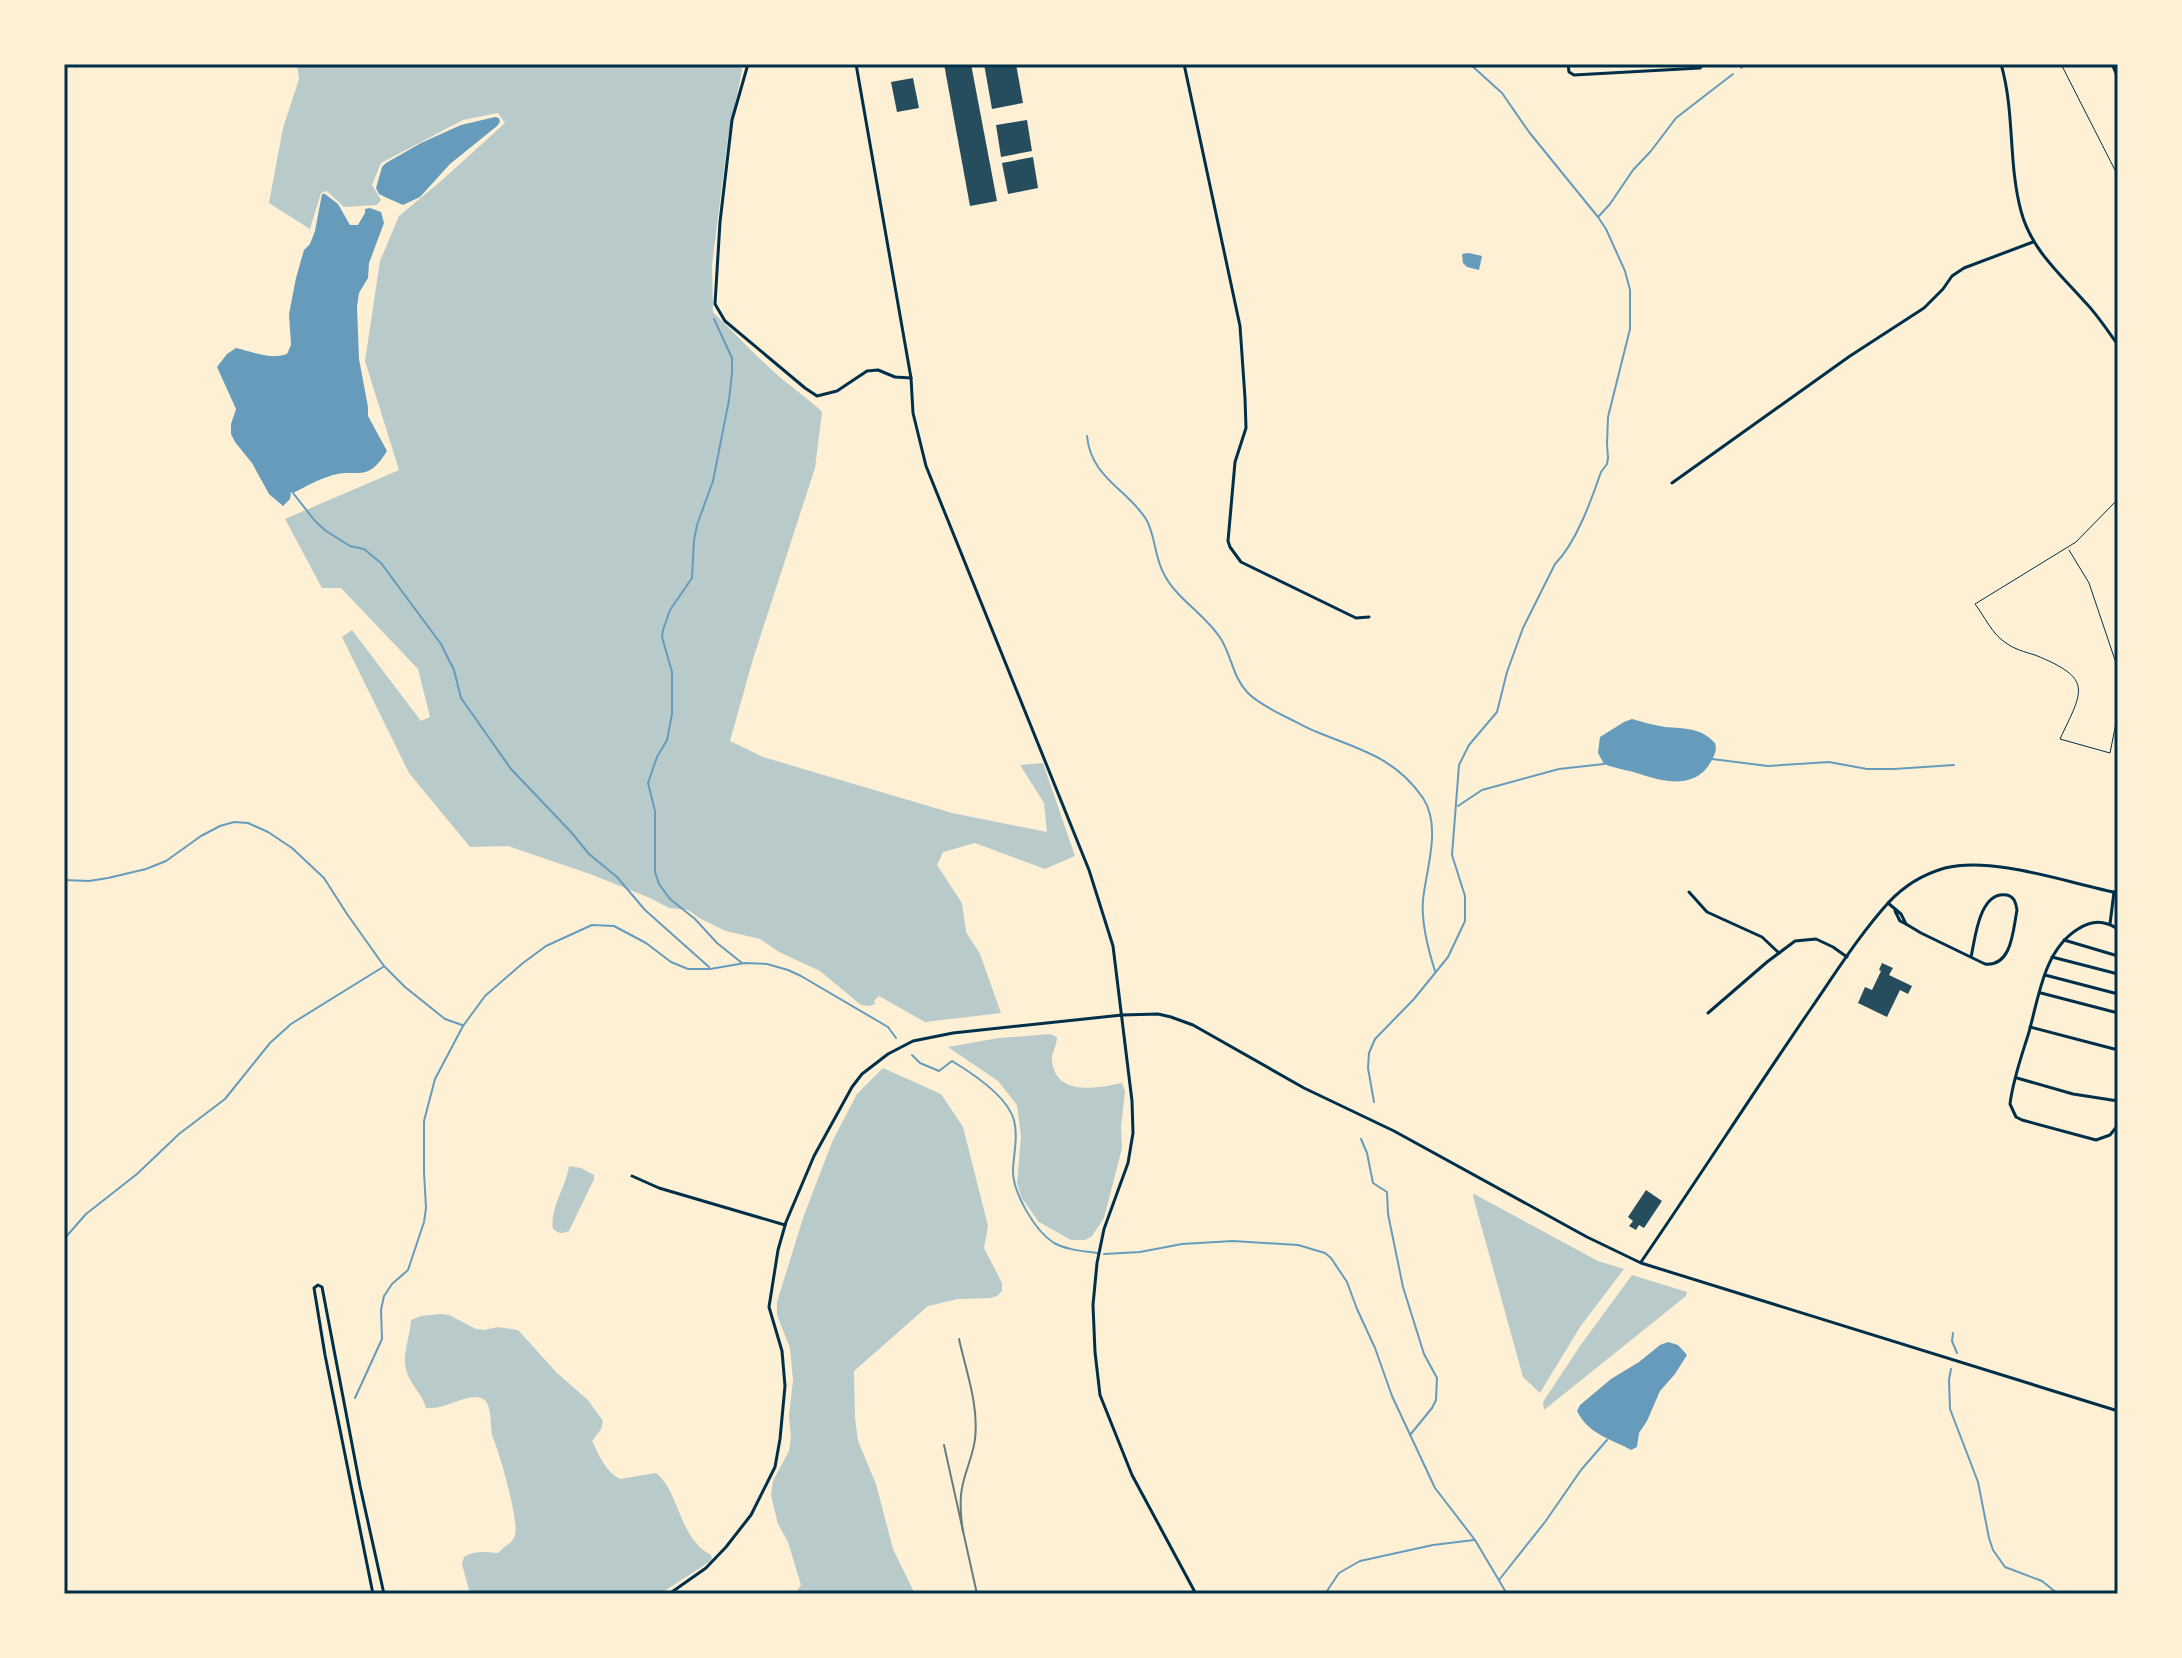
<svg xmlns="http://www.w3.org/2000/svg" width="2182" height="1658" viewBox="0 0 2182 1658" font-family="Arial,sans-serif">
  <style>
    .green { fill: #b9caca }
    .water { fill: #669bbc }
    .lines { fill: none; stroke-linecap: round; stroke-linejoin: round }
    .stream { stroke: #669bbc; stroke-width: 2 }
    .building { fill: #264d5e }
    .path { stroke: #003049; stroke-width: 1 }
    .service { stroke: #003049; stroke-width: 1 }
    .minor { stroke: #003049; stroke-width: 3 }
    .tertiary { stroke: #003049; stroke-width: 3 }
    .rail { stroke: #657d81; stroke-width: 2 }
    .neatline { fill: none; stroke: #003049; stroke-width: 3 }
  </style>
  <rect width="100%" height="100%" fill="#fdf0d5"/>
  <g class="green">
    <path d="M297 64H741L742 71 728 137 712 265 713 312C733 332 752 352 773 371 789 386 807 397 822 412L815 468 753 659 730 741 763 757 952 813 1047 832 1044 803 1020 765 1043 763 1075 856 1045 869 975 843 943 852 937 865 962 903 966 932 980 954 1001 1013 925 1022 879 996 874 1001 875 1004 869 1006 861 1005 820 971 779 952 760 939 726 931 701 919 688 910 669 908 650 898 590 874 508 846 470 847 409 773 342 637 352 630 421 721 430 717 418 669 341 588H322L285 519 399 470 365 361 380 261 399 216 441 181 505 123 498 113 463 120 381 163 372 185 381 200 377 205 344 207 327 191 321 193 310 229 269 203 283 128 299 79Z"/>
    <path d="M1050 1034 1057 1037C1057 1046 1051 1053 1052 1061 1056 1097 1098 1088 1122 1083L1125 1091 1121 1127 1122 1148 1104 1218 1092 1236 1085 1240H1071L1039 1222 1021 1197 1017 1183 1021 1136 1017 1105 998 1081 948 1047 999 1038Z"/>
    <polygon points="883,1068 941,1094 963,1127 988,1226 984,1248 1002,1283 1002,1291 997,1296 990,1298 958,1299 928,1306 854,1371 855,1418 858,1441 876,1484 893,1549 915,1594 795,1594 801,1585 788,1542 778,1524 771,1495 773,1481 789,1451 791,1437 789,1416 793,1380 790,1348 777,1315 777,1302 804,1215 833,1140 857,1094"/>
    <path d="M569 1166 581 1168 594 1175V1179L569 1231C562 1234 559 1234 553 1229 550 1206 566 1188 569 1166Z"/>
    <polygon points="1474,1194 1598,1261 1624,1269 1580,1327 1540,1393 1523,1377 1473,1196"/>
    <polygon points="1632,1275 1687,1292 1686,1296 1544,1410 1543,1402 1580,1346"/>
    <path d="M441 1314 449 1315 476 1329 484 1330 498 1327 518 1330 557 1373 588 1400 603 1421 601 1429 592 1441C599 1455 605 1471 620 1479L656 1473C680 1492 679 1539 711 1555L712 1559 709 1562 660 1594H470L462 1564 464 1557C475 1550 486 1552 498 1553 503 1547 513 1543 515 1535 519 1520 500 1454 493 1438 489 1428 494 1402 481 1398 467 1393 443 1411 426 1408 422 1393 411 1386 407 1373 401 1355 410 1339 411 1320L421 1316Z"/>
  </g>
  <g class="water">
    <polygon points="495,117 499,118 500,122 497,126 450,164 420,197 403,205 385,197 379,194 376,188 382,167 386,163 421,143 461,125"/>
    <path d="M322 194H325L338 204 350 225H358L365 213V209L370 208 381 212 384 223 369 263 368 278 359 293 357 307 359 359 368 407V416L387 451C366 485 358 467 330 476 317 480 305 487 293 493L291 492 290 499 283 506 269 494 252 463 235 442 231 434V424L236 409 217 367 227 354 236 348C255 352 268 360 287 354L291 345 289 314 296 278 304 250 310 244 315 231Z"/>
    <polygon points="1469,253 1482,256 1479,270 1467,267 1463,263 1462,254"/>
    <path d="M1632 719C1643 722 1653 725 1665 727 1685 729 1700 727 1715 743 1717 751 1715 753 1712 760 1697 789 1666 783 1640 774 1629 770 1616 769 1604 764L1598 753 1600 737 1624 722Z"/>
    <path d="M1668 1342 1678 1345 1687 1355 1675 1374 1660 1391 1647 1421 1639 1433 1637 1447 1631 1450C1611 1439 1588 1434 1577 1411L1580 1405 1611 1379 1639 1362 1660 1345Z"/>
  </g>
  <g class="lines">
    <g class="stream">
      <polyline points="1741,68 1747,64"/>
      <polyline points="1599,216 1610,204 1633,170 1651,151 1676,118 1733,74"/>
      <polyline points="714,319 732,358 732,373 729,400 713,481 697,525 694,540 692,578 670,610 663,630 662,637 672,672 672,714 667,740 657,757 648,783 655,811 655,872 659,884 670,899 695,919 717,943 742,963"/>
      <path d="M1087 436C1091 478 1127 489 1146 519 1156 536 1154 558 1165 576 1178 600 1206 615 1221 639 1232 657 1233 678 1248 693 1258 703 1272 710 1284 716 1295 721 1306 728 1317 732 1360 750 1395 757 1423 798 1442 827 1426 869 1423 900 1421 923 1428 949 1435 971"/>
      <polyline points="293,493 315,521 326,531 350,546 364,549 381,563 441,644 454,670 461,698 511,769 571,832 589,854 617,877 645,910 709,967"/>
      <polyline points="1712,759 1768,766 1829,762 1867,769 1894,769 1954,765"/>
      <polyline points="1458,806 1482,790 1559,769 1604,764"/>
      <polyline points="64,880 89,881 108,878 146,869 166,861 201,836 220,826 234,822 248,823 268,832 292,848 324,878 347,914 384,966 405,987 445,1019 462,1025"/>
      <path d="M912 1055 920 1063 939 1071 952 1061C972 1073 1007 1096 1014 1120 1018 1137 1014 1152 1013 1169 1012 1192 1035 1231 1054 1243 1067 1250 1083 1251 1097 1253"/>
      <path d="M1374 1102 1368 1068 1369 1053 1375 1039 1414 999 1448 957 1465 921V896L1452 855 1459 765 1469 745 1497 712 1507 672 1523 628 1555 564C1576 543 1591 501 1601 472L1607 464 1608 458 1607 444 1608 417 1630 329V290L1625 271 1606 229 1598 217 1529 132 1502 93 1471 65 1465 64"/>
      <polyline points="1361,1139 1367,1153 1373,1183 1387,1192 1388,1214 1403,1287 1424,1354 1437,1378 1436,1400 1432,1408 1410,1435"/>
      <polyline points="64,1239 86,1214 137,1174 179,1134 225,1099 270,1043 291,1024 383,967"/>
      <polyline points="1104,1254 1140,1252 1182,1244 1233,1241 1298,1245 1325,1253 1331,1258 1347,1282 1357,1309 1375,1348 1392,1396 1435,1488 1475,1540 1507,1594"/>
      <polyline points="1953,1333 1952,1341 1957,1353"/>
      <polyline points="1951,1369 1949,1380 1950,1409 1978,1482 1989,1538 1993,1550 2005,1567 2042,1581 2058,1594"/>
      <polyline points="355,1398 382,1339 381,1310 384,1296 392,1284 408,1270 424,1222 426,1208 424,1172 424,1121 435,1079 463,1026 485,996 523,963 546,946 592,925 614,926 646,943 671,962 688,969 710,969 745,963 767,964 788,970 801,976 888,1027 896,1038"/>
      <polyline points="1499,1580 1545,1522 1581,1470 1607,1440"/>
      <polyline points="1325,1594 1339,1573 1360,1561 1433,1545 1474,1540"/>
    </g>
  </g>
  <g class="building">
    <polygon points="944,64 971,64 997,201 970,206"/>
    <polygon points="984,64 1016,64 1023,103 992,109"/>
    <polygon points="913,78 919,108 897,112 891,82"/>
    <polygon points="1027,120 1032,151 1001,157 996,125"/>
    <polygon points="1033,157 1038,188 1008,194 1002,163"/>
    <polygon points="1882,963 1893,968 1889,975 1912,986 1908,994 1900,990 1887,1017 1858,1003 1865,987 1872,990 1881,971 1879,970"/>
    <polygon points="1646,1190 1662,1201 1644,1228 1639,1225 1636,1230 1629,1226 1633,1221 1628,1217"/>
  </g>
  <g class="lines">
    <polyline class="path" points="2061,64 2118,176"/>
    <g class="service">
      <path d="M2118 499 2076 542 1975 604C1985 617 1992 634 2006 643 2014 649 2025 652 2035 655 2094 679 2083 690 2060 739L2110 753 2118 713"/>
      <polyline points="2069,550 2089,583 2118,669"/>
    </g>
    <g class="minor">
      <polyline points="748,64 732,120 720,222 715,304 725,321 805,388 817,396 837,391 867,371 878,370 895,377 911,378"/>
      <polyline points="1184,64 1240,326 1245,398 1246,428 1235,462 1228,541 1230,547 1241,562 1356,618 1369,617"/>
      <polyline points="1568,64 1569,72 1574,75 1700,68 1703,64"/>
      <polyline points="2112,64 2118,78"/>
      <polyline points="1672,483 1850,356 1924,308 1943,289 1952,276 1964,268 2033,242"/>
      <polyline points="1689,892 1707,912 1762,937 1779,953"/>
      <polyline points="1888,903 1901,914 1906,924 1900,921 1895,911"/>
      <path d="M1906 924 1921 933 1985 964C2012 967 2013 930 2017 910 2016 904 2015 897 2007 895 1979 890 1975 940 1971 957"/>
      <polyline points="2110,924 2114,892"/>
      <path d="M2118 929C2104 920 2092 920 2078 929 2044 950 2039 996 2029 1032 2022 1055 2013 1079 2010 1104L2016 1117 2022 1120 2096 1140 2110 1135 2118 1125"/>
      <polyline points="2064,940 2118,956"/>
      <polyline points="2052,957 2118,974"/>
      <polyline points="2045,975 2118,994"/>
      <polyline points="2041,993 2118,1013"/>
      <polyline points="1708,1013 1767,962 1795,941 1816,939 1833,947 1847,957"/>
      <polyline points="2030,1027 2118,1050"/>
      <polyline points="2017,1078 2073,1094 2118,1101"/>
      <polyline points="632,1176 659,1188 785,1225"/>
      <polyline points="373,1594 325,1355 314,1288 318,1285 322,1287 360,1486 384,1594"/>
    </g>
    <g class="tertiary">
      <polyline points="856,64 911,378 913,413 926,466 1089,870 1113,946 1132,1101 1133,1133 1128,1163 1104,1229 1097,1263 1093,1305 1095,1352 1100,1395 1132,1475 1196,1594"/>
      <path d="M2001 64C2015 112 2008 163 2021 211 2031 249 2059 273 2084 301 2097 314 2107 330 2118 345"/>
      <path d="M1641 1262C1698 1179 1753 1093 1810 1010 1835 974 1859 935 1889 902 1904 886 1924 874 1945 868 1994 856 2068 883 2118 893"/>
      <polyline points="669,1594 706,1568 726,1547 751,1515 775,1467 780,1439 785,1386 782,1351 769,1307 778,1250 786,1222 814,1156 852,1087 862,1074 888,1054 913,1041 953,1033 1122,1015 1158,1014 1171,1017 1193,1025 1304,1088 1394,1131 1587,1237 1641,1263 2118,1411"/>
    </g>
    <g class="rail">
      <path d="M959 1339C966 1371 979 1405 975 1439 973 1456 965 1471 962 1488 959 1502 961 1518 963 1532"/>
      <polyline points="944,1445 977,1594"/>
    </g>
  </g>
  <rect width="2182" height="1658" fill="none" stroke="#fdf0d5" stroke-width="132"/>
  <rect x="66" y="66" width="2050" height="1526" class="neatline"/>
</svg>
